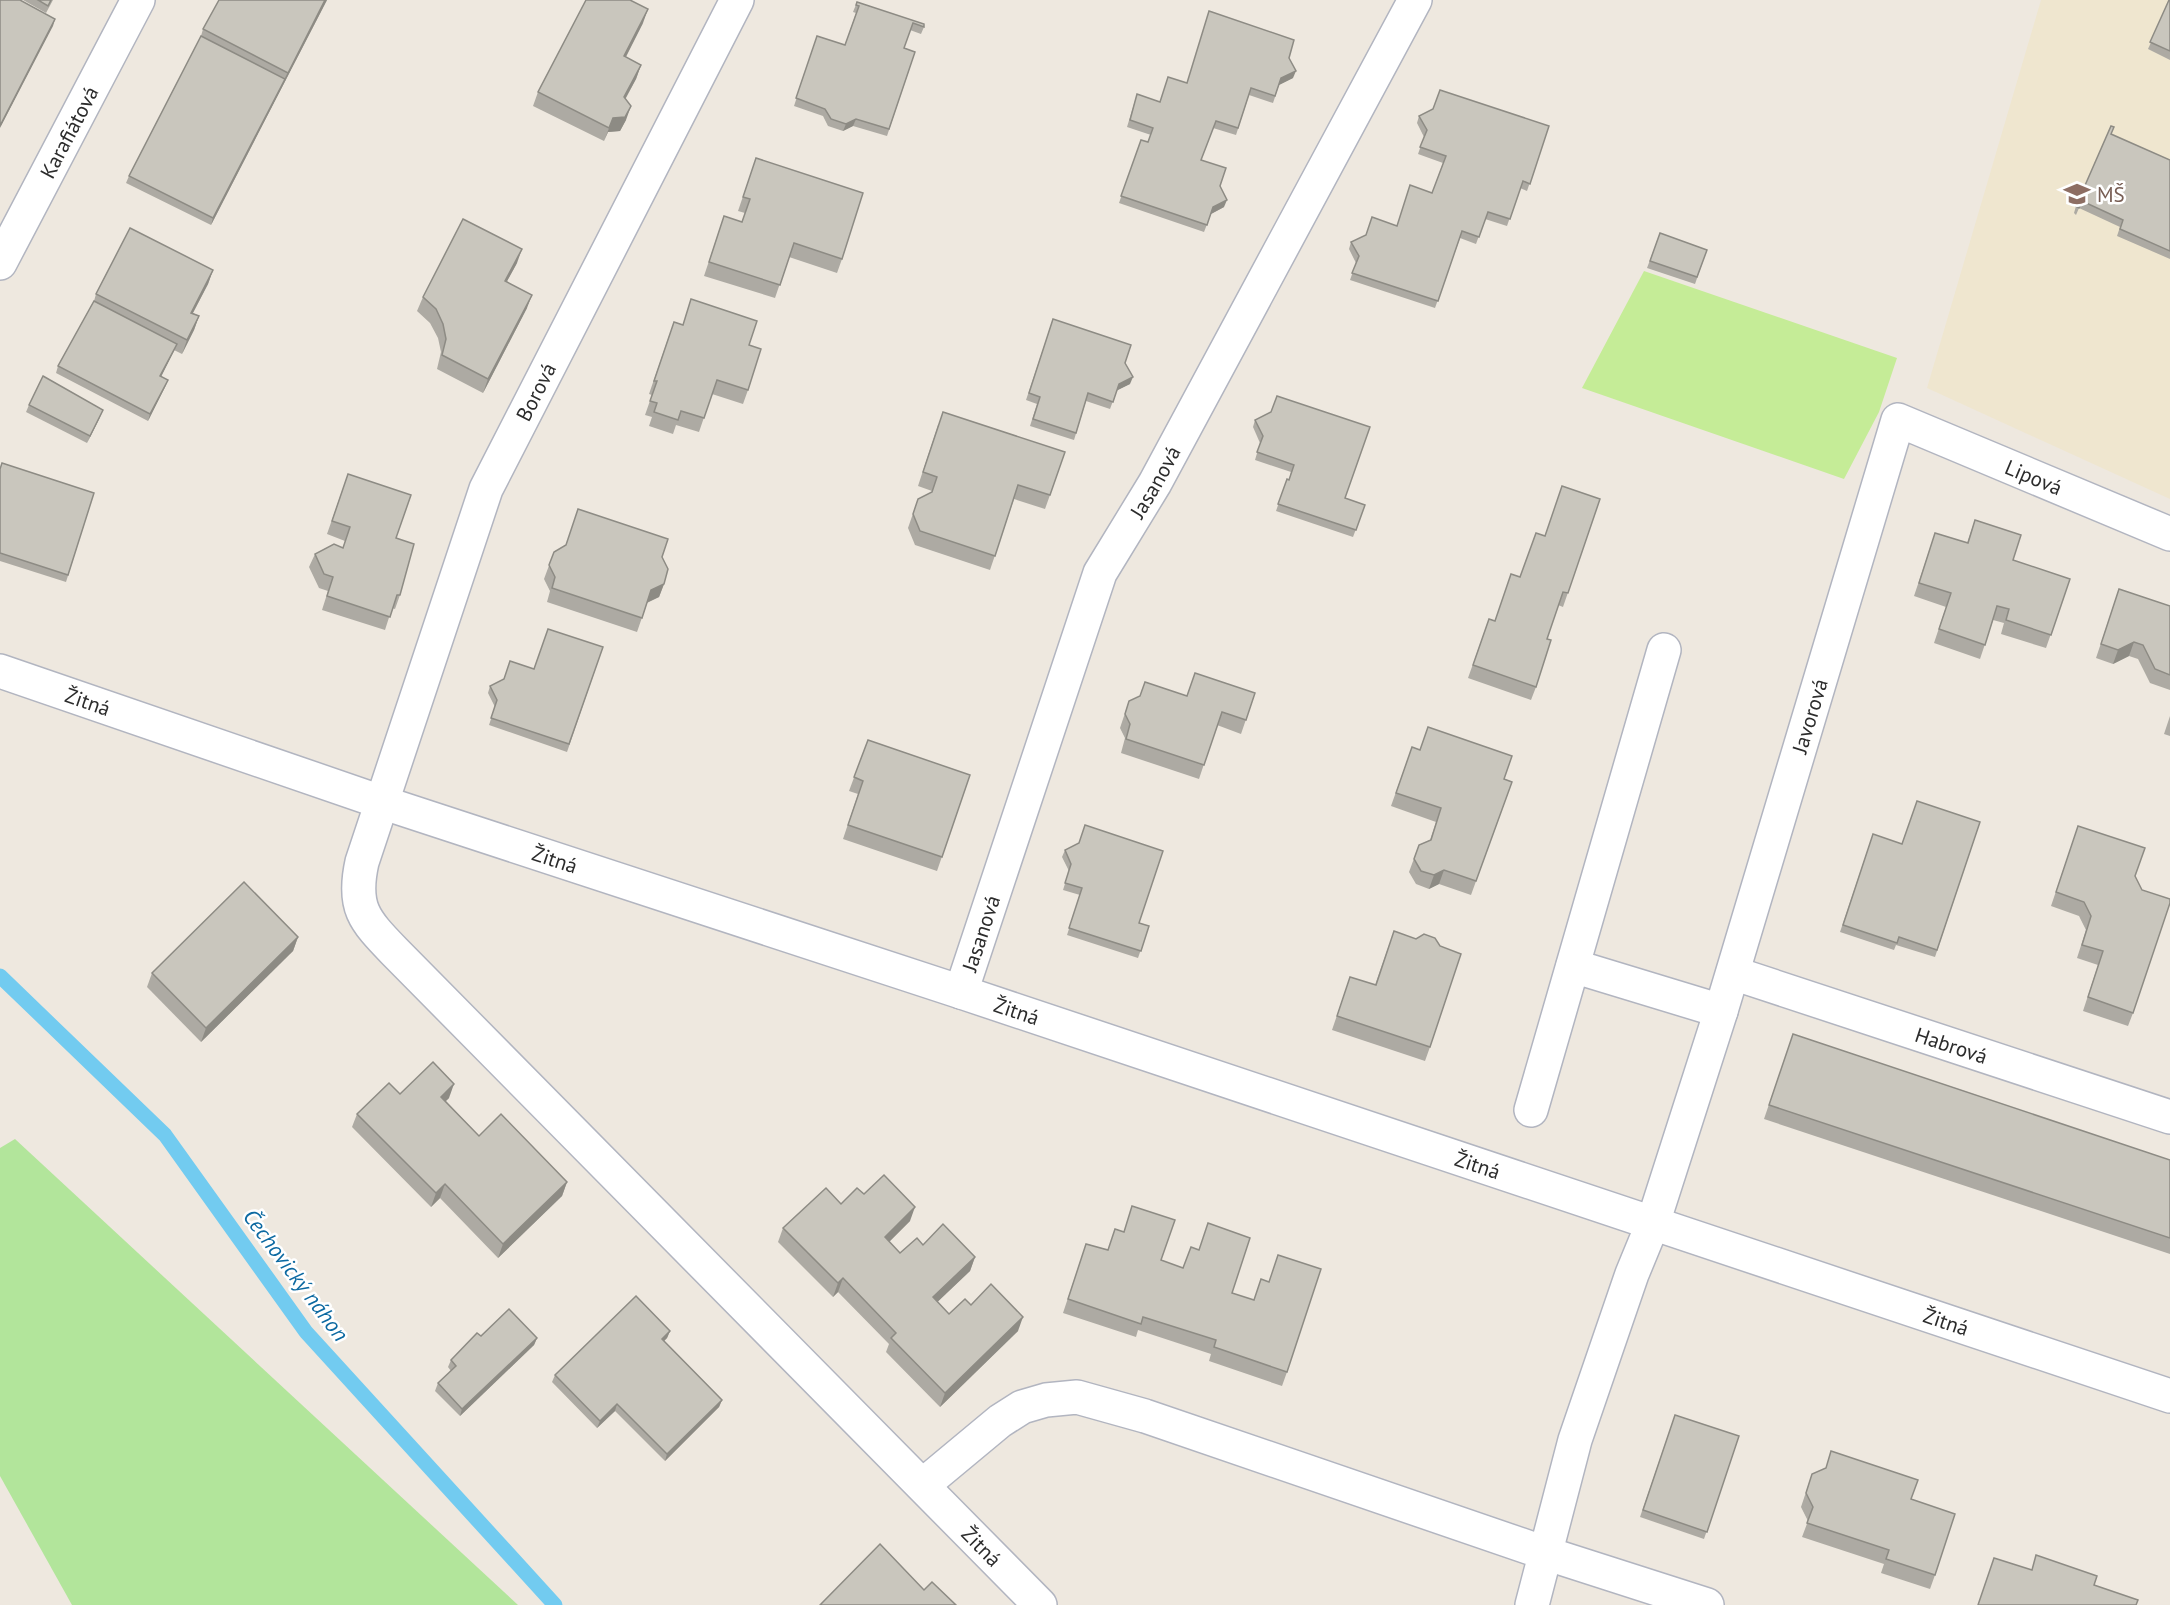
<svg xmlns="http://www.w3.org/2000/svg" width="2170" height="1605" viewBox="0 0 2170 1605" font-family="'PT Sans',sans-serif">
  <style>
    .education { fill: #efe6cf }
    .green { fill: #b2e59b }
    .pitch { fill: #c5ec97 }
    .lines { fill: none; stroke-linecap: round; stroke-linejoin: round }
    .stream { stroke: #72cbf0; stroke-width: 15 }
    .minor-casing { stroke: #b2b5c0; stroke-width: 36 }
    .tertiary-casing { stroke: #b2b5c0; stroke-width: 36 }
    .minor { stroke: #fff; stroke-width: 33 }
    .tertiary { stroke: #fff; stroke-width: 33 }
    .wall { fill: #adaaa3 }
    .shaded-wall { fill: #8d8b84 }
    .building { fill: #c9c6bd; stroke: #8d8b84; stroke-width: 1.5 }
    .labels { text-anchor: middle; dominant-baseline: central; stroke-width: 5; stroke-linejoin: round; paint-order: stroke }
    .street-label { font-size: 21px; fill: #2c2c2c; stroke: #fff }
    .education-label { font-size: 21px; fill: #785e54; stroke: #fff; text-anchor: start }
    .water-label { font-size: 22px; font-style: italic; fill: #0c69a1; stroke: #fff }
  </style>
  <rect width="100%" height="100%" fill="#eee8df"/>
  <polygon class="education" points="2041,0 2170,0 2170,499 1927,388"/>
  <polygon class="green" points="15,1139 518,1605 72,1605 0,1476 0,1148"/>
  <polygon class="pitch" points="1644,271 1897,358 1879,412 1844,479 1582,388"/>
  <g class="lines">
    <polyline class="stream" points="0,976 165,1135 306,1332 555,1605"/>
    <g class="minor-casing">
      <g id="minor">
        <path id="s1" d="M737 0 486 489 362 862C352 907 364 920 394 951L1040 1605"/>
        <path id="s2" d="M0 263 138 0"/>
        <polyline points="1573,966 1721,1011"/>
        <path id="s3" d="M1733 973 2170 1117"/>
        <path id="s4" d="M961 992 1100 573 1155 483 1415 0"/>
        <polyline points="1531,1110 1664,650"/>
        <polyline points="923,1485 1000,1421 1022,1407 1046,1400 1077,1397 1145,1416 1545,1553 1707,1605"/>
        <path id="s5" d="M1532 1605 1575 1440 1632 1274 1653 1223 1721 1011 1898 420 2170 534"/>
      </g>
    </g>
    <g class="tertiary-casing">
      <g id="tertiary">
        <path id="s6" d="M0 671 381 802 961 992 2170 1396"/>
      </g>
    </g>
    <use href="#minor" class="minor"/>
    <use href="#tertiary" class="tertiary"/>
  </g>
  <g class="wall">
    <polygon points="23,0 53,0 46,13"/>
    <polygon points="327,0 211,225 126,183 129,176 201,36 203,29"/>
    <polygon points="2170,0 2170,60 2148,49"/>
    <polygon points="857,2 924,27 921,34 910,30 904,48 915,52 887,136 853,126 843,131 828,126 823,116 794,106 817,36 845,45 856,13 853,12"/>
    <polygon points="643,23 626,57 641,65 636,79 626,98 626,120 620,131 608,132 604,141 533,106 538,92"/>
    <polygon points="1289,58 1293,78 1279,85 1273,103 1249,95 1236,135 1213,128 1201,160 1220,186 1224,207 1211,214 1204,232 1119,203 1141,140 1148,142 1151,135 1127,127 1137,94 1160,102 1186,83"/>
    <polygon points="1419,116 1549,126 1527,191 1520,188 1507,226 1485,219 1476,244 1460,238 1435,308 1350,280 1356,263 1349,249 1351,242 1397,226 1432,193 1443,163 1418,154 1424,137 1417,123"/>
    <polygon points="2112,135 2170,160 2170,259 2117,236 2120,227 2079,208 2076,215 2074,213 2076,206"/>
    <polygon points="756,158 842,259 837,273 789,257 775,298 704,276 724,216 742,222 745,213 738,211"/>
    <polygon points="1660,233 1707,250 1695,284 1647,268"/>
    <polygon points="517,263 507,281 527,308 483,393 437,369 441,352 438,338 430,323 417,311 423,297"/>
    <polygon points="213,270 208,284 193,313 199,316 194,330 182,354 174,350 161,376 168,380 165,387 148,421 56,373 58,366 94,301 96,294"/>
    <polygon points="1053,319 1125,363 1130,384 1117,390 1110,409 1086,401 1074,440 1030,426 1037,404 1026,400"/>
    <polygon points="669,336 749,345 748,390 743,404 712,394 699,432 676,425 673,434 649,426 652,417 645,415 652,395 649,394"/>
    <polygon points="29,405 100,417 87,443 26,412"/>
    <polygon points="1255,420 1345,498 1365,505 1353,537 1276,511 1287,479 1289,480 1291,472 1255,460 1260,443 1253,427"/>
    <polygon points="938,425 1050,495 1045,509 1014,499 990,570 915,545 908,528 918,499 932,492 932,491 918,486"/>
    <polygon points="0,468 94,493 66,582 0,561"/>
    <polygon points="348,474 396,538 400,595 395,609 392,608 385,630 322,610 328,591 319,588 309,567 315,554 343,547 345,541 327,534"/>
    <polygon points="1600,499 1563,607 1558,605 1547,639 1536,687 1531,700 1468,678 1489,619 1495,621 1545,536"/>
    <polygon points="1975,520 2013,560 2070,579 2046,648 2001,634 2004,623 1993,620 1980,659 1934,643 1946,607 1914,596 1935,533 1967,543"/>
    <polygon points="554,552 662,557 664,584 659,597 647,603 637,632 547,602 550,591 544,579"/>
    <polygon points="2119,589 2170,606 2170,690 2150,683 2138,659 2129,656 2113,664 2096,658"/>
    <polygon points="603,647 567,752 489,725 495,707 488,693 490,686 534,669"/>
    <polygon points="1255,693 1241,734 1217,725 1199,779 1121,753 1125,738 1120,728 1129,701 1187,696"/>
    <polygon points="2170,716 2170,736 2164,734"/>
    <polygon points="868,740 970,775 937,871 843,839 858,794 849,791"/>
    <polygon points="1412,747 1512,782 1471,895 1439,884 1429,889 1416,884 1409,872 1419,845 1430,840 1436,822 1391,806"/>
    <polygon points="1980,822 1935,957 1896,945 1894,950 1840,932 1873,834 1902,844"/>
    <polygon points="2078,826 2135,876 2133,1013 2128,1026 2083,1011 2098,965 2077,958 2086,930 2079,916 2051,906"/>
    <polygon points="1065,850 1139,923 1149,926 1138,958 1067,935 1080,895 1063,890 1069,871 1062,857"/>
    <polygon points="298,937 293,951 201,1042 147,987 152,973"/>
    <polygon points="1389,945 1430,1047 1425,1061 1332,1030 1350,977 1375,985"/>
    <polygon points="1793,1034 2170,1160 2170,1254 1764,1119"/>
    <polygon points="400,1094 449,1098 446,1101 479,1136 567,1182 562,1196 498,1258 440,1198 431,1207 352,1127 357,1114"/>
    <polygon points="864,1194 910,1221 889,1242 900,1253 923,1245 975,1257 970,1271 937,1302 949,1314 971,1305 1018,1331 940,1407 886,1352 889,1344 838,1292 833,1297 778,1242 783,1228"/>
    <polygon points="1086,1244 1108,1250 1161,1260 1232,1293 1287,1372 1282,1386 1209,1361 1211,1354 1138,1330 1136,1337 1063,1313"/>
    <polygon points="670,1331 667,1338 664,1341 722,1400 719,1407 665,1461 615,1411 597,1428 552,1382 555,1375"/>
    <polygon points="537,1338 534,1345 460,1416 435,1391 438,1383 451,1371 448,1367 451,1360"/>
    <polygon points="1675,1415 1739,1436 1704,1539 1640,1517"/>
    <polygon points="1812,1474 1911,1499 1935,1575 1930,1589 1881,1573 1884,1564 1802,1537 1808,1521 1801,1507"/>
  </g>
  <g class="shaded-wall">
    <polygon points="325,0 327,0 211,225 213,218"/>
    <polygon points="648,9 643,23 619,70 624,56"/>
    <polygon points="55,19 53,26 0,128 0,126"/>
    <polygon points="641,65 636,79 619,110 624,97"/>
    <polygon points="1296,71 1293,78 1279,85 1281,78"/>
    <polygon points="631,106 626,120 620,131 608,132 604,141 613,118"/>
    <polygon points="856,119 853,126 843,131 846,124"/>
    <polygon points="1227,200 1224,207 1211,214 1213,207"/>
    <polygon points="522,249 517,263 500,294 505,281"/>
    <polygon points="213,270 208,284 186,326 191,313"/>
    <polygon points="532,295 527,308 483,393 488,379"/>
    <polygon points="199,316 194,330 182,354 187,340"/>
    <polygon points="177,344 174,351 158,383 160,376"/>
    <polygon points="1133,377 1130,384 1116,391 1119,384"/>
    <polygon points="168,380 165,387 148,421 150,414"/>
    <polygon points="103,410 100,417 87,443 90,436"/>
    <polygon points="664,584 659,597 646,603 651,590"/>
    <polygon points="2134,642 2129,656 2113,664 2118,650"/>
    <polygon points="1444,870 1439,884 1429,889 1434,875"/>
    <polygon points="298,937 293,951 201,1042 206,1028"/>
    <polygon points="454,1084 449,1098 436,1110 441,1097"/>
    <polygon points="567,1182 562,1196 498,1258 503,1244"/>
    <polygon points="445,1184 440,1198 431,1207 436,1193"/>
    <polygon points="915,1207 910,1221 880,1251 885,1237"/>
    <polygon points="975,1257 970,1271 928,1311 933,1297"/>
    <polygon points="843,1278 838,1292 833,1297 838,1283"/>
    <polygon points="1023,1317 1018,1331 940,1407 945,1393"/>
    <polygon points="670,1331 667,1338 659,1346 662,1339"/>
    <polygon points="537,1338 534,1345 460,1416 462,1409"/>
    <polygon points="722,1400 719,1407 665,1461 667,1454"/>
    <polygon points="617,1404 615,1411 597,1428 600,1421"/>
  </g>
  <g class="building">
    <polygon points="0,0 20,0 55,19 0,126"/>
    <polygon points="38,0 51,0 48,6"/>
    <polygon points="219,0 325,0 288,73 203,29"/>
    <polygon points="586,0 630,0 648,9 624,56 641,65 624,97 631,106 625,117 613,118 609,128 538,92"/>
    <polygon points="2169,0 2170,0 2170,51 2150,42"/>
    <polygon points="857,2 924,24 924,27 913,23 904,48 915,52 889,129 856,119 846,124 831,119 825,109 796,98 817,36 845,45 859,6 856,5"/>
    <polygon points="1209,11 1294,40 1289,58 1296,71 1281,78 1275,96 1251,88 1238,128 1216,121 1201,160 1226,168 1220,186 1227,200 1213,207 1207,225 1121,196 1141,140 1148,142 1153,128 1130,120 1137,94 1160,102 1168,77 1187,83"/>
    <polygon points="201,36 285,79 213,218 129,176"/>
    <polygon points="1440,90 1549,126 1530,184 1523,181 1510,219 1488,212 1479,237 1462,231 1438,301 1352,273 1359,256 1351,242 1366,235 1372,217 1397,226 1410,185 1432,193 1446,156 1420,147 1427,130 1419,116 1433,109"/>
    <polygon points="2111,126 2114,127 2111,134 2170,160 2170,251 2120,229 2123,220 2082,201 2079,208 2076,206"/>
    <polygon points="756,158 863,193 842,259 794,243 780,285 709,262 724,216 742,222 750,199 743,197"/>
    <polygon points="463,219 522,249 505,281 532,295 488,379 442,355 446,339 443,324 436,309 423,297"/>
    <polygon points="130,228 213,270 191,313 199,316 187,340 96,294"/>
    <polygon points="1660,233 1707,250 1697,277 1650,261"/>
    <polygon points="691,299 757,321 749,345 761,349 748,390 717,380 704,418 681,411 678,420 654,412 657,403 650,401 657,381 654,381 674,322 683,325"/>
    <polygon points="94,301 177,344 160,376 168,380 150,414 58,366"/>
    <polygon points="1053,319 1131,345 1125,363 1133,377 1119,384 1113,402 1088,393 1076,433 1033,419 1040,397 1029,393"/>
    <polygon points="43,376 103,410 90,436 29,405"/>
    <polygon points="1277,396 1370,427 1345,498 1365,505 1356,530 1278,504 1287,479 1289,480 1294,465 1257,452 1263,436 1255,420 1271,412"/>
    <polygon points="943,412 1065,452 1050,495 1018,485 995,556 920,531 913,514 918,499 932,492 937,477 923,472"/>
    <polygon points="2,463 94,493 68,575 0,553 0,469"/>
    <polygon points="348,474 411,495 396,538 414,544 400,595 397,595 390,617 327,596 333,577 324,574 315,554 334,544 343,548 350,527 332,521"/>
    <polygon points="1562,486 1600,499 1568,593 1563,592 1547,639 1551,640 1536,687 1473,665 1489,619 1495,621 1511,574 1520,577 1536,533 1545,536"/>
    <polygon points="578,509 668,539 662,557 668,569 664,584 651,590 642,618 552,588 555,577 549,565 554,552 566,545"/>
    <polygon points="1975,520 2021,535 2013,560 2070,579 2051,635 2006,620 2009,609 1997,606 1985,645 1939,629 1951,593 1919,583 1935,533 1968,543"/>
    <polygon points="2119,589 2170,606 2170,675 2155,669 2143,645 2134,642 2118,650 2101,644"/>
    <polygon points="548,629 603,647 569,744 491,718 497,700 490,686 504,679 510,661 534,669"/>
    <polygon points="1195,673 1255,693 1246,720 1222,712 1204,765 1126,739 1130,724 1125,714 1129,701 1140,696 1145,682 1187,696"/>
    <polygon points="1428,727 1512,756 1504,779 1512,782 1476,881 1444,870 1434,875 1421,871 1414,859 1419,845 1431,840 1441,808 1396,793 1412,747 1420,750"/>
    <polygon points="868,740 970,775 942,857 848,825 863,781 854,777"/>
    <polygon points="1917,801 1980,822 1937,950 1899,937 1897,943 1843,925 1873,834 1902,844"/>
    <polygon points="1085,825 1163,851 1139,923 1149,926 1141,951 1069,928 1082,888 1065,883 1071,864 1065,850 1079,843"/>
    <polygon points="2078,826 2145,848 2135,876 2142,890 2170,899 2170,903 2133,1013 2088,997 2103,951 2082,945 2091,916 2084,902 2056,892"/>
    <polygon points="244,882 298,937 206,1028 152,973"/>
    <polygon points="1394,931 1416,939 1424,934 1435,938 1440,946 1461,954 1430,1047 1337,1016 1350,977 1376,985"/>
    <polygon points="1793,1034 2170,1160 2170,1238 1769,1105"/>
    <polygon points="433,1062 454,1084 441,1097 479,1136 501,1114 567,1182 503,1244 445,1184 436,1193 357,1114 389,1083 400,1094"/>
    <polygon points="884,1175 915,1207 885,1237 900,1253 917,1238 923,1245 943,1224 975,1257 933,1297 949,1314 965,1299 971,1305 991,1284 1023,1317 945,1393 891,1338 896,1333 843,1278 838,1283 783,1228 826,1188 841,1204 857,1188 864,1194"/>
    <polygon points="1132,1206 1175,1220 1161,1260 1183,1268 1191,1247 1199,1250 1208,1223 1250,1238 1232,1293 1254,1300 1261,1279 1269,1282 1278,1255 1321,1269 1287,1372 1214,1347 1216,1340 1143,1317 1141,1324 1068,1299 1086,1244 1108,1250 1115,1229 1124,1232"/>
    <polygon points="636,1296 670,1331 662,1339 722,1400 667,1454 617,1404 600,1421 555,1375"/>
    <polygon points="509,1309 537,1338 462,1409 438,1383 456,1366 451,1360 477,1333 481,1336"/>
    <polygon points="1675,1415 1739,1436 1707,1532 1643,1510"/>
    <polygon points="1831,1451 1918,1480 1911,1499 1955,1514 1935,1575 1886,1559 1889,1550 1807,1523 1813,1507 1806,1493 1812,1474 1826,1468"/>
    <polygon points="880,1544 924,1590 932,1582 956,1605 820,1605"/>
    <polygon points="2036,1555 2097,1576 2094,1585 2138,1600 2136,1605 1978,1605 1994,1558 2032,1570"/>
  </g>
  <defs>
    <g id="school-bare" transform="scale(2.07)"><path d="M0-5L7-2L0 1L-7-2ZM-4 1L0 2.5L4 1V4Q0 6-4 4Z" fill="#8d6e63" stroke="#fff" stroke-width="2.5" paint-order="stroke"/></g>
  </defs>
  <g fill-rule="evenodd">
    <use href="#school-bare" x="2077" y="194"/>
  </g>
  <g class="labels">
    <g class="street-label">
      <text stroke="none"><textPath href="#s2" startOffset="148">Karafiátová</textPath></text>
      <text transform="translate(536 392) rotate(-63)">Borová</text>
      <text stroke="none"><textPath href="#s5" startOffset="1388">Lipová</textPath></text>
      <text stroke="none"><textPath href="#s4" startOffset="548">Jasanová</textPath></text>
      <text stroke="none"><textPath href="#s6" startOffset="93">Žitná</textPath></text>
      <text stroke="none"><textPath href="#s5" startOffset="932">Javorová</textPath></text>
      <text stroke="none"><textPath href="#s6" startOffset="586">Žitná</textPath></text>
      <text stroke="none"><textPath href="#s4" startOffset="62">Jasanová</textPath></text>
      <text stroke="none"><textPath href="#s6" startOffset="1072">Žitná</textPath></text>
      <text stroke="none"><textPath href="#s3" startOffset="230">Habrová</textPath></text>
      <text stroke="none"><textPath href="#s6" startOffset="1558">Žitná</textPath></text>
      <text stroke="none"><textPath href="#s6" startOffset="2052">Žitná</textPath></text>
      <text stroke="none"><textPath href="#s1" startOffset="1880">Žitná</textPath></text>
    </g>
    <g class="education-label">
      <text x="2097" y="194">MŠ</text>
    </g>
    <g class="water-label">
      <text transform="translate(296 1275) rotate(53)">Čechovický náhon</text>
    </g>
  </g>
</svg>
